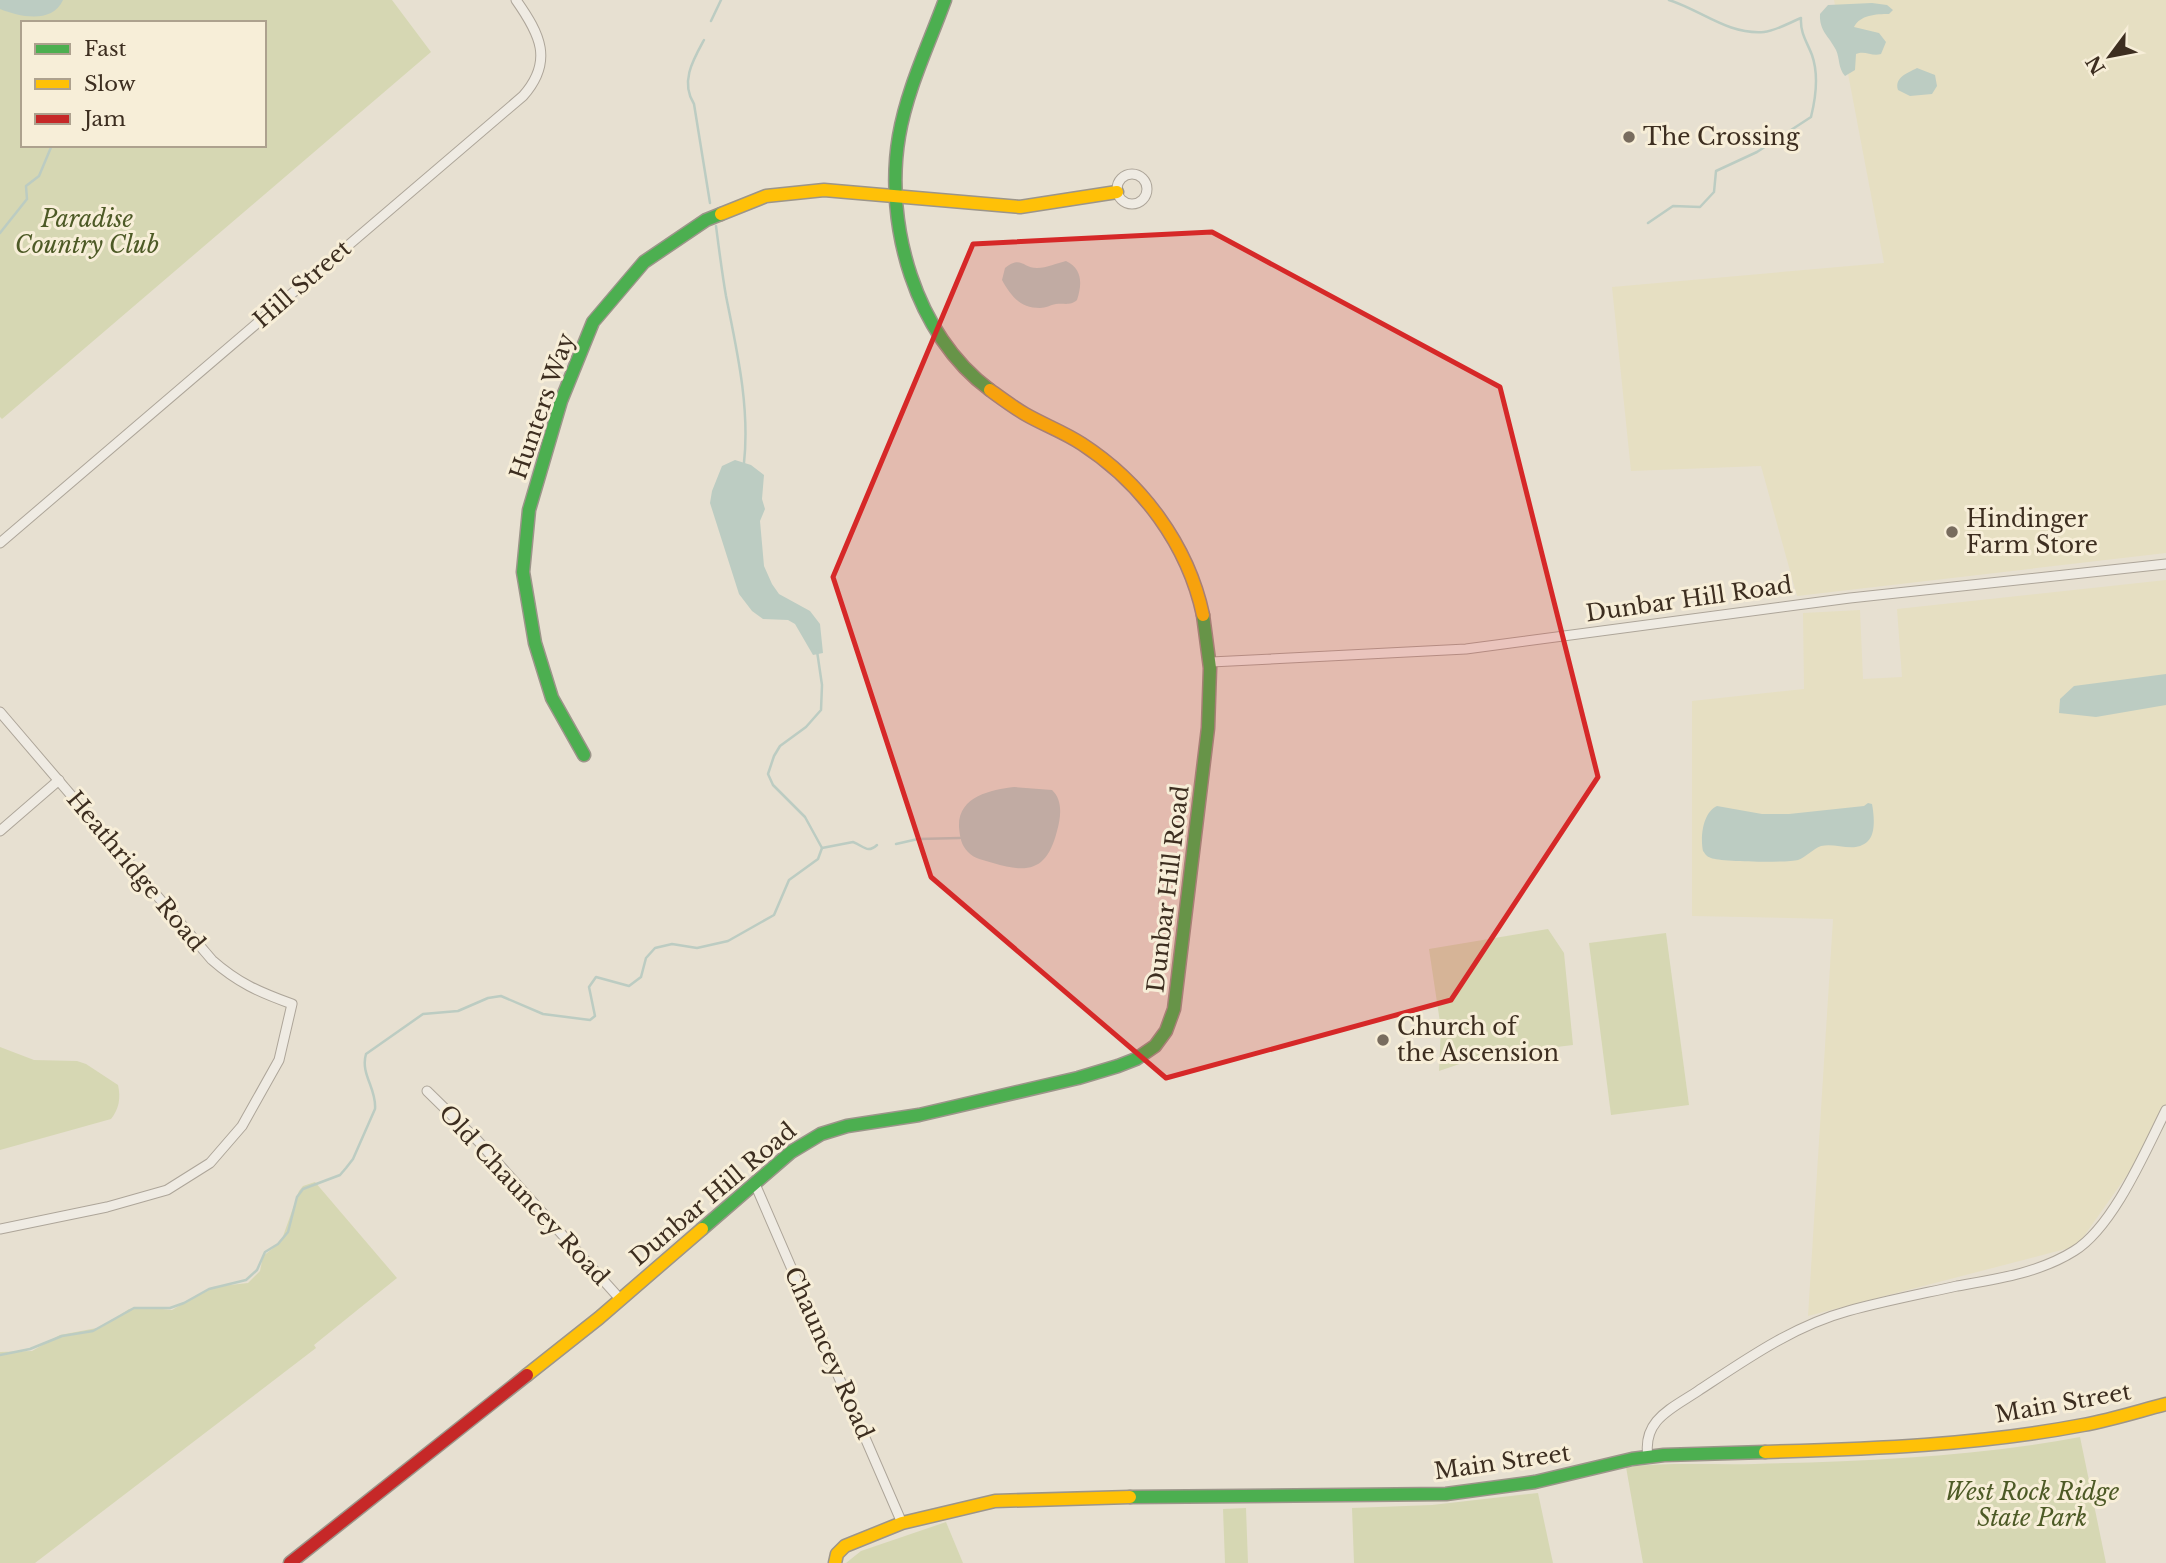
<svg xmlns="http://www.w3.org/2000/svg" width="2166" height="1563" viewBox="0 0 2166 1563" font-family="'Libre Baskerville',serif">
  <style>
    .farmland { fill: #e6dfc2 }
    .green { fill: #d6d7b3; fill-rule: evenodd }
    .water { fill: #bcccc2 }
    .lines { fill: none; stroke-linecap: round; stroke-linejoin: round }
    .stream { stroke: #bcccc2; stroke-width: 2.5 }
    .street-casing { stroke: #ada599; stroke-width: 11 }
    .fast-casing { stroke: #9c958a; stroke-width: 15 }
    .slow-casing { stroke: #9c958a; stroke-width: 15 }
    .jam-casing { stroke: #9c958a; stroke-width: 15 }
    .street { stroke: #efebe3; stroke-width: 9 }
    .fast { stroke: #4caf50; stroke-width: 12 }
    .slow { stroke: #ffc107; stroke-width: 12 }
    .jam { stroke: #c62828; stroke-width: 12 }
    .marked { fill: #d62828; fill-opacity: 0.2; stroke: #d62828; stroke-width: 5; stroke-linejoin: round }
    .poi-dot { fill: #786c5e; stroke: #f7eed8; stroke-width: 2.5 }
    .labels { text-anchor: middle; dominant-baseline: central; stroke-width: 6; stroke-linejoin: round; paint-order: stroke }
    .poi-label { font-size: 23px; fill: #3d2e20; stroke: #f7eed8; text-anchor: start }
    .park-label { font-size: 23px; font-style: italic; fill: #4d5a26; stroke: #f7eed8 }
    .street-label { font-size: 23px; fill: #3d2e20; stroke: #f7eed8 }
  </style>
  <rect width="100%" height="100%" fill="#e7e0d1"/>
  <g class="farmland">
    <polygon points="1834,0 2166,0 2166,553 1797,596 1761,466 1631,471 1612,287 1884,263"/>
    <polygon points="2166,580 2166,1120 2077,1246 1808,1316 1833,919 1692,916 1692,701 1804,689 1803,613 1860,610 1863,679 1902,677 1897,609"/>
  </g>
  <g class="green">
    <path d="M0 0H392L431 52 2 419 0 417ZM23 23H264V145H23Z"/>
    <polygon points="1548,929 1564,953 1573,1045 1483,1056 1439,1071 1441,1029 1429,949"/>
    <polygon points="1666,933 1689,1105 1611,1115 1589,943"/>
    <path d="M0 1047 34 1060 77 1061 86 1064 118 1085C121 1098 119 1109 111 1119L0 1150Z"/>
    <polygon points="315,1182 397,1278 314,1345 316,1348 35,1563 0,1563 0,1352 32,1351 60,1335 102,1327 129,1309 144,1307 172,1310 212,1287 248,1283 260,1271 263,1256 281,1242 299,1191 303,1186"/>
    <path d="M2080 1437 2106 1563H1643L1626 1467C1669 1462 1712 1465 1755 1464 1863 1461 1973 1457 2080 1437Z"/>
    <polygon points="1538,1493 1553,1563 1354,1563 1352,1508 1432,1505"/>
    <polygon points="1246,1508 1248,1563 1225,1563 1223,1509"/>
    <polygon points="946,1522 963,1563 846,1563 861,1551"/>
  </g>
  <g class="water">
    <path d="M0 0H63C52 24 20 17 0 9Z"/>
    <path d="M1872 3 1887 5 1893 10 1889 14C1876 14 1860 15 1854 27L1879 33 1886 42 1881 54C1872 57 1865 50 1856 54L1855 70 1845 76C1838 68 1840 59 1836 50 1829 36 1819 31 1820 14L1828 5Z"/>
    <path d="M1917 68 1935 75 1937 86 1932 94 1910 96 1898 90C1894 77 1908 73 1917 68Z"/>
    <path d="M1066 261C1083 269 1082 285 1077 300 1070 306 1065 303 1056 304 1050 305 1046 308 1040 308 1020 308 1011 296 1002 280L1005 268C1021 255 1023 268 1037 268 1047 268 1057 263 1066 261Z"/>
    <polygon points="735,460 751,465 764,475 762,499 765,509 760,521 764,566 772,584 779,594 810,611 820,624 823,653 813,655 795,624 788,620 763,619 752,611 739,594 710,503 712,491 722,466"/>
    <polygon points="2166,674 2166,705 2096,717 2059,713 2060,699 2074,686"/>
    <path d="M1014 787 1052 790C1063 800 1061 817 1057 831 1047 870 1029 874 993 863 984 860 974 859 968 852 961 845 960 837 959 827 958 796 991 790 1014 787Z"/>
    <path d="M1868 803 1872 804C1874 814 1876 834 1868 841 1855 854 1836 842 1821 846 1813 849 1806 857 1798 860 1788 863 1720 862 1711 858 1706 856 1706 855 1703 851 1700 837 1703 812 1717 806L1762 814H1789L1864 806Z"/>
  </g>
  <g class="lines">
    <g class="stream">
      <polyline points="711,21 721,0"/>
      <path d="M704 40C693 60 680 82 694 104L710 203"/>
      <path d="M1648 223 1673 206 1700 207 1714 192 1716 171 1757 152 1811 117C1816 97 1819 75 1812 55 1807 42 1800 33 1801 18 1789 23 1775 31 1764 32 1728 35 1701 10 1669 0"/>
      <path d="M716 226C719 249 722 273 726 296 737 351 750 407 744 463"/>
      <polyline points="0,233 27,199 26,186 39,176 52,145"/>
      <polyline points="896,844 918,839 960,838"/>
      <path d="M822 848 853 842C864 846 867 854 877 845"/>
      <path d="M0 1355 30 1349 62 1336 93 1331 134 1308H170L184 1303 209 1289 246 1280 257 1270 265 1252 278 1244 288 1232 297 1197 303 1189 340 1175 346 1168 353 1159 375 1109C377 1089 360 1074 366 1054L423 1014 458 1011 488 998 501 996 543 1014 590 1020 595 1016 589 987 596 977 629 986 641 977 646 958 655 948 672 944 697 948 728 941 774 915 789 880 818 859 822 848 805 817 773 785 768 774 774 756 780 746 806 727 821 710 822 685 817 651"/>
    </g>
    <g class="street-casing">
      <g id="street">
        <circle cx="1132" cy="189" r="15"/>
        <path d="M0 543 523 96C554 61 540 34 516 0"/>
        <polyline points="1211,662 1466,649 1850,598 2166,564"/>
        <path d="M0 712 212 960C238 983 259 992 292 1004L279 1060 242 1126 210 1163 167 1190 107 1207 0 1229"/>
        <polyline points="0,831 59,780"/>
        <polyline points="427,1091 478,1141 621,1300"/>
        <polyline points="755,1184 902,1523"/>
        <path d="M1648 1457C1642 1420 1671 1409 1698 1391 1745 1360 1793 1326 1848 1311 1884 1301 1921 1294 1957 1286 1997 1279 2039 1273 2074 1251 2113 1227 2145 1152 2166 1110"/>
      </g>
    </g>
    <g class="fast-casing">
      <g id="fast">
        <path d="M945 0C929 44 907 89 899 136 884 224 915 335 990 390"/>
        <polyline points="584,755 552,698 535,643 523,572 529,510 561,401 593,322 644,262 706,220 721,214"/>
        <polyline points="702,1229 791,1152 821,1134 847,1126 919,1115 1078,1078 1118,1066 1136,1059 1155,1046 1166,1031 1174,1009 1208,728 1210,668 1203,615"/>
        <polyline points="1130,1497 1446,1494 1535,1482 1632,1459 1664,1455 1765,1452"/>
      </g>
    </g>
    <g class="slow-casing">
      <g id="slow">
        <polyline points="721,214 766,196 824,190 1020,207 1117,192"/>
        <path d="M990 390C1001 398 1013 407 1025 414 1044 425 1064 432 1082 444 1142 483 1188 545 1203 615"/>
        <polyline points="527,1375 599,1318 702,1229"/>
        <path d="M1765 1452C1871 1449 1979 1445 2083 1425 2111 1420 2139 1411 2166 1404"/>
        <polyline points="835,1563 837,1554 845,1546 902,1523 995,1501 1130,1497"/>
      </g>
    </g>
    <g class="jam-casing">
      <polyline id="jam" points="290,1563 527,1375"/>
    </g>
    <use href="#street" class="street"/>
    <use href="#fast" class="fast"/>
    <use href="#slow" class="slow"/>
    <use href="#jam" class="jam"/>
  </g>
  <path class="marked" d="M1212 232 1500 387 1598 777 1451 1000 1166 1078 931 877 833 577 973 244Z"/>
  <g class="poi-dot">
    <circle cx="1629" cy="137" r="7"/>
    <circle cx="1952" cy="532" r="7"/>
    <circle cx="1383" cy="1040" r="7"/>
  </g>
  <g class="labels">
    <g class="poi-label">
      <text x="1643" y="137">The Crossing</text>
      <text x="1966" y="519">Hindinger<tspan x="1966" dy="26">Farm Store</tspan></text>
      <text x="1397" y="1027">Church of<tspan x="1397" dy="26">the Ascension</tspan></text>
    </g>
    <g class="park-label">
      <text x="87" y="219">Paradise<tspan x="87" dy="26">Country Club</tspan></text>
      <text x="2032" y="1492">West Rock Ridge<tspan x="2032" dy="26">State Park</tspan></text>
    </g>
    <g class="street-label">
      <text transform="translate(302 284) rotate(-41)">Hill Street</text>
      <text transform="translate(542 406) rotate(-71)">Hunters Way</text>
      <text transform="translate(1689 599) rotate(-8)">Dunbar Hill Road</text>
      <text transform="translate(136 871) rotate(50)">Heathridge Road</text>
      <text transform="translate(1168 889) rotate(-83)">Dunbar Hill Road</text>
      <text transform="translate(713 1194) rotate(-40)">Dunbar Hill Road</text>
      <text transform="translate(524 1195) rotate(47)">Old Chauncey Road</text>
      <text transform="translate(829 1353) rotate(66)">Chauncey Road</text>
      <text transform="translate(2063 1403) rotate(-10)">Main Street</text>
      <text transform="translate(1502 1462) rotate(-8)">Main Street</text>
    </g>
  </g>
  <rect x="21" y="21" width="245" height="126" fill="#f7eed8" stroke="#ada18e" stroke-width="2"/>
  <rect x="35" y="44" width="35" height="10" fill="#4caf50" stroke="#ada18e" stroke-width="2"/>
  <text x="84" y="56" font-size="21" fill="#3d2e20">Fast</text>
  <rect x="35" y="79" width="35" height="10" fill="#ffc107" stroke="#ada18e" stroke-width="2"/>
  <text x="84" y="91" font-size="21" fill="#3d2e20">Slow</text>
  <rect x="35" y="114" width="35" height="10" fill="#c62828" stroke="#ada18e" stroke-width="2"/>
  <text x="84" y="126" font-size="21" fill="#3d2e20">Jam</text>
  <g transform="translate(2110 56) rotate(238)" stroke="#f7eed8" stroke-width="5" paint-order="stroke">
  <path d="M0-5L12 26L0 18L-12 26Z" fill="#3d2e20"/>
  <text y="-10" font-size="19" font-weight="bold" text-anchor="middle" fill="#3d2e20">N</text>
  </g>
</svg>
